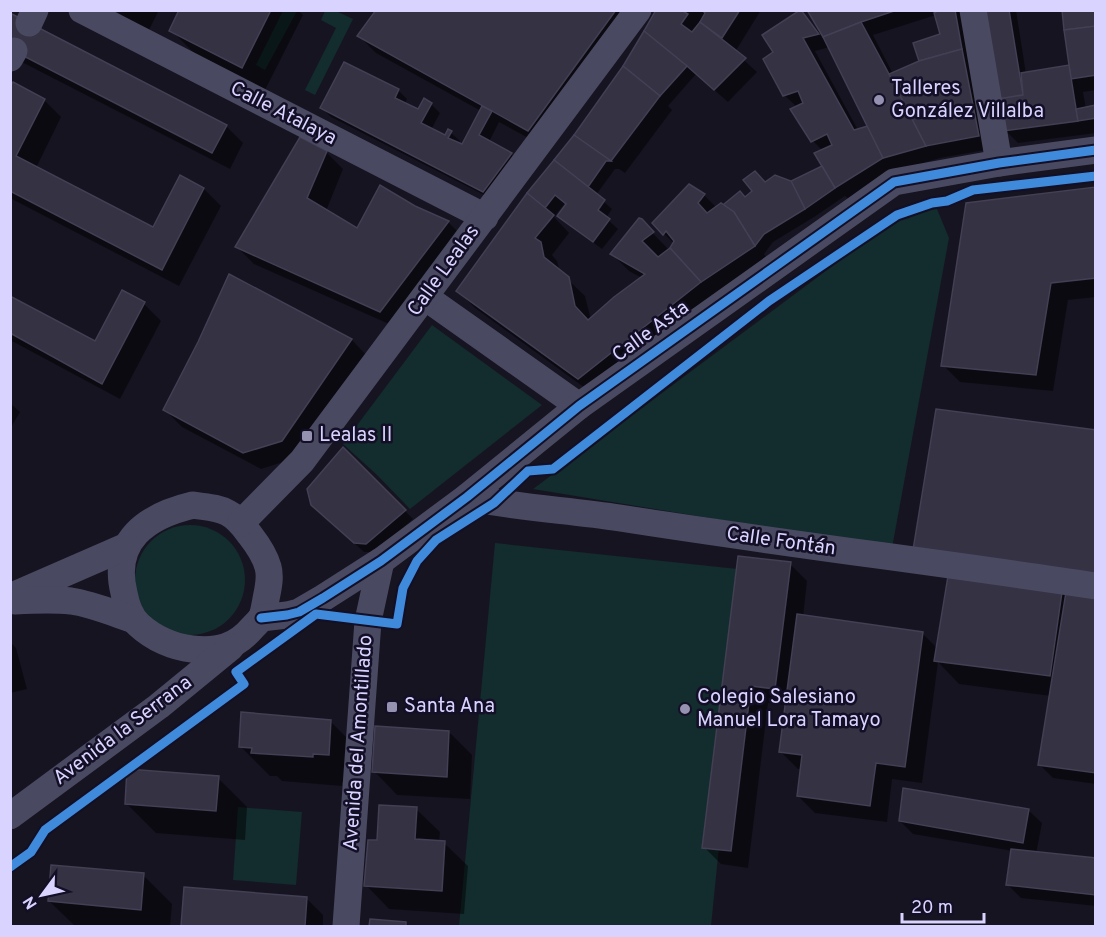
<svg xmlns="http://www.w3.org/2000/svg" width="1106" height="937" viewBox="0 0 1106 937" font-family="Overpass,sans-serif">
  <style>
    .green { fill: #132c2d }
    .shadow { fill: #0007; fill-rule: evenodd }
    .building { fill: #343243; stroke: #433f54; stroke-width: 1.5 }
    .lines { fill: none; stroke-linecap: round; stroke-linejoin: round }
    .minor { stroke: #4a4962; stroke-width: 27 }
    .cycleway-casing { stroke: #130f26; stroke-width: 13 }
    .cycleway { stroke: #408adc; stroke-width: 9 }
    .poi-dot { fill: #9591b1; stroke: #130f26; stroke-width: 2 }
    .labels { text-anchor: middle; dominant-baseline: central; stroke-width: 5; stroke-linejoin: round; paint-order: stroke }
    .poi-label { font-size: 20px; fill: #d9d4ff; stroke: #130f26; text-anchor: start }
    .street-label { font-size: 20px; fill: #d9d4ff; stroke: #130f26 }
  </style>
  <rect width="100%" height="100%" fill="#161421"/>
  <g class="green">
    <polygon points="283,11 297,11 265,70 256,65"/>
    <polygon points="325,11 336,11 353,19 315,95 305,90 336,28 321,20"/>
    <polygon points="937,209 949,238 892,548 533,489 905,212"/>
    <polygon points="432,325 542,405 410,509 377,475 343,444"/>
    <circle cx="190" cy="580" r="55"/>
    <polygon points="495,543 747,570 711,926 459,926"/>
    <polygon points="238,807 302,812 296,885 233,880"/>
  </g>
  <g class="shadow">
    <polygon points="116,10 159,10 149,30 123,18"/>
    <polygon points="181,10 298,10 303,15 265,90 194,53 171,30"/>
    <polygon points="378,10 645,10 545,147 499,122 489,142 511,154 520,163 492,199 331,117 322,108 344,64 398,90 407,99 405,104 419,111 431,104 440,113 431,130 445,137 451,133 460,141 458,144 462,146 481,111 376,53 359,36"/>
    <path d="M657 10H761L735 52 757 72 728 102 696 74 668 106 672 110 625 173 619 169H615L596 195 612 209 606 218 618 229 602 249 568 224 559 216 567 205 565 203 554 217 569 233 552 255 557 261 560 272 585 296 591 320 642 278 629 271 612 254 641 221 670 251 674 244 654 223 689 186 704 195 717 208 745 198 766 183 791 182 824 166 823 151 813 141 797 107 784 95 775 52 801 12 821 34 822 33 809 10H958L962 15 991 149 940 158 897 171 850 200 845 196 814 217 773 242 764 254 767 259 596 396 475 308 458 291 575 136 624 67ZM936 15 942 35 922 61 893 74 873 35ZM830 47 870 127 858 130 815 51Z"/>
    <polygon points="983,10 1016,10 1026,74 1071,67 1096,10 1096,90 1083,92 1086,109 1096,107 1096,133 1018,143 1005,130"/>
    <polygon points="10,15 226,126 243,143 230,169 10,56"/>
    <polygon points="14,84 44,100 61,117 36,168 153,229 180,177 204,189 221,206 179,286 10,198 10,90"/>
    <polygon points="326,152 343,169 326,211 358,230 415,207 448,222 465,239 398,328 254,264 237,247"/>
    <polygon points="1096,189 1096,297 1068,300 1053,391 960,382 943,365"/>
    <polygon points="230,276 352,340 368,357 299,457 261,469 182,427 165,410 199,343"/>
    <polygon points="10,298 96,343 144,304 161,321 120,399 10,340"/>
    <polygon points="10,403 20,412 10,429"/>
    <polygon points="1096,432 1096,784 1053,778 1040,765 1051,696 959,684 938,662 922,783 892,779 887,822 815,813 798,796 802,769 798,769 781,752 787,705 768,703 748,868 721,864 704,847 739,557 790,564 807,581 803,617 922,633 938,649"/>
    <polygon points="344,449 413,519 375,552 364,552 319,510"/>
    <polygon points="10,642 16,648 27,689 10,693"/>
    <polygon points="331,722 360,751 357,783 342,782 342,786 282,781 277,776 270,776 241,747"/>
    <polygon points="449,732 472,755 470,799 397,795 374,771"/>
    <polygon points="218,778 247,807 245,840 156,833 127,804"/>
    <polygon points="416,809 440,832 439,842 444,843 468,866 464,914 389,909 366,885 378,841"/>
    <polygon points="1028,810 1042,823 1036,854 1096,860 1096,906 1021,898 1008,885 1013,851 913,834 900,821"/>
    <polygon points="143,875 172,904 170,926 75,926 49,901"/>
    <polygon points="186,889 306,898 323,915 323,926 183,926"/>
    <polygon points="371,921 405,923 409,926 371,926"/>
  </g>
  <g class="building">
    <polygon points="179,10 271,10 242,68 169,31"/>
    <polygon points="376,10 616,10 528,131 357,36"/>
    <polygon points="656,10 681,10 688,14 681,24 692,32 700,22 746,58 714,90 687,66 644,31"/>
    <polygon points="702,10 740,10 722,38 700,22 705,13"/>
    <polygon points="800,10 801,10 819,34 803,38 854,130 868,126 883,158 835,188 814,153 832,145 827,134 811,142 790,109 803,103 798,91 783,96 763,59 773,52 762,35"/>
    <polygon points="807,10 897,10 861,22 823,37"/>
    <polygon points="940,10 955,10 962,49 919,61 913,43 940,34 934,13"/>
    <polygon points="982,10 1009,10 1023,95 998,99"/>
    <polygon points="1062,10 1096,10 1096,26 1064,30"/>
    <polygon points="10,13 227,125 212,153 10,49"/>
    <polygon points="861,22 889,74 926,146 883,158 823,37"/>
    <polygon points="1096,26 1096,75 1071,79 1064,30"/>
    <polygon points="644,31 687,66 660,96 623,66"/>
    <polygon points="962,49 979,136 926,146 889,74 919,61"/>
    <polygon points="344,62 399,89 395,98 418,109 424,98 432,103 421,123 445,135 448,129 452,131 448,138 462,144 482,106 492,111 479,135 512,153 483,192 320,108"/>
    <polygon points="1069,65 1078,121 1003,131 998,99 1023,95 1021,73"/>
    <polygon points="623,66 660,96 611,161 574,135"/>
    <polygon points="13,82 45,99 16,156 153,227 180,175 204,188 162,270 10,191 10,87"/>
    <polygon points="1096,105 1096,118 1078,121 1076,109"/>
    <polygon points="574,135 611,161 606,161 588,187 554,160"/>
    <polygon points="300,137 327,151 307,198 357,228 380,185 415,206 449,221 380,312 235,247"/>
    <polygon points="554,160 605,200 598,210 610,219 593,242 557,216 566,204 555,195 545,208 527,193"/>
    <polygon points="822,166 835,188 805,209 791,181"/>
    <polygon points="755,171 765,182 775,175 791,181 805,209 764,234 755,246 734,212 723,205 740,191 745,197 752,191 743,180"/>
    <polygon points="689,184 705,194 698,203 707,213 721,203 734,212 755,246 701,282 670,248 674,241 666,231 663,235 652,223"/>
    <polygon points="1096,187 1096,278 1051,283 1036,375 941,366 966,203"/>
    <polygon points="527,193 554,215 535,238 541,242 544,257 569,277 575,306 588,320 614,297 645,274 610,254 639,218 642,219 654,232 642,241 658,257 670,248 701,282 578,379 456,291"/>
    <polygon points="229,274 352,339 282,441 243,453 163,410 198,342"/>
    <polygon points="122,290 145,302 102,384 10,333 10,296 95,341"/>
    <polygon points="936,409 1096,430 1096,581 913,550"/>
    <polygon points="343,447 406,510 366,544 354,543 311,505 307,489"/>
    <polygon points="738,556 791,562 775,689 751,686 731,851 702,848"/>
    <polygon points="948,576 1062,592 1050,676 934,661"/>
    <polygon points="1066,592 1096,597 1096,773 1038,765"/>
    <polygon points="797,614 923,632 905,767 876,763 870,806 797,796 802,755 779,752"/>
    <polygon points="241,712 331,720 329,755 313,754 313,757 251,753 252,748 239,747"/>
    <polygon points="375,726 449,731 447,777 372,772"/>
    <polygon points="127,769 219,776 216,811 125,804"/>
    <polygon points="903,788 1029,809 1023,843 899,821"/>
    <polygon points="379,805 417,807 415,839 445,841 442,891 364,886 368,840 377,840"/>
    <polygon points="1011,849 1096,858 1096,895 1006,885"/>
    <polygon points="51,865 144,873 141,910 48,901"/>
    <polygon points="184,887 307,897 305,926 181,926"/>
    <polygon points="370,919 406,922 406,926 369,926"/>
  </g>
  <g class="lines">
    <g class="minor">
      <polyline points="82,10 485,217"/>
      <polyline points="973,10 999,163"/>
      <polyline points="29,23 35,10"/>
      <polyline points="10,58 14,51"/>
      <polyline points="425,297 579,406"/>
      <path d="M467 497C517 508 569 510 620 518 778 543 937 562 1096 586"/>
      <path d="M193 505C204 507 218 507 228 513 238 518 244 527 250 535 257 544 265 556 268 567 271 577 268 589 266 599 265 604 264 611 262 617 260 620 256 624 253 627 236 647 218 652 192 649 173 647 153 638 139 625 130 617 126 604 124 593 111 540 147 516 193 505Z"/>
      <polyline points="241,523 302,461 638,10"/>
      <polyline points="10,597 127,546"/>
      <path d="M15 601C33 600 52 599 71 601 92 604 113 613 134 620"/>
      <polyline points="261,618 287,615 299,612 323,598 381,561 467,497 579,406 894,182 999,163 1096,150"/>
      <polyline points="10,816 159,706 231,647"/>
      <polyline points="346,926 368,621 381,561"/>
    </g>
    <g class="cycleway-casing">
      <g id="cycleway">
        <polyline points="261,618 287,615 299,612 323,598 381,561 467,497 579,406 894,182 999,163 1096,150"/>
        <polyline points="10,867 31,852 45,830 244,684 236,672 316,614 397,624 403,588 417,561 436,540 494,503 528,471 553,469 769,301 897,215 932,203 947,201 973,190 1096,176"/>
      </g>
    </g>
    <use href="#cycleway" class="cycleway"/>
  </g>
  <g class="poi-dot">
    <circle cx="879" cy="100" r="6"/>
    <rect x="301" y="430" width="12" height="12" rx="3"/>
    <rect x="386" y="701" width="12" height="12" rx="3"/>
    <circle cx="685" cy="709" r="6"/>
  </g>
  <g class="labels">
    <g class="poi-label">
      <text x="891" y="89">Talleres<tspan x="891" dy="23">González Villalba</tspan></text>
      <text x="319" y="436">Lealas II</text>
      <text x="697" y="698">Colegio Salesiano<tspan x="697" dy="23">Manuel Lora Tamayo</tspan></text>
      <text x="404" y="707">Santa Ana</text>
    </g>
    <g class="street-label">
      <text transform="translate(283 114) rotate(27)">Calle Atalaya</text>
      <text transform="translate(444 271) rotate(-54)">Calle Lealas</text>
      <text transform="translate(651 332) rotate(-36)">Calle Asta</text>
      <text transform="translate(781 542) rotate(8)">Calle Fontán</text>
      <text transform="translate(123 731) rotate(-37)">Avenida la Serrana</text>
      <text transform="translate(359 743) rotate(-86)">Avenida del Amontillado</text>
    </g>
  </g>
  <rect width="1106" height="937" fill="none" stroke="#d9d4ff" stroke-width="24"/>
  <g transform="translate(42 895) rotate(237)" stroke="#130f26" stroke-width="4.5" paint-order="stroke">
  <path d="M0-4.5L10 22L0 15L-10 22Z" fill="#d9d4ff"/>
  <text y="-9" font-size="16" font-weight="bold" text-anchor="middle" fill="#d9d4ff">N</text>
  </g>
  <path d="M902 913v9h82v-9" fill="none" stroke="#d9d4ff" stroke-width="3"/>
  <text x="911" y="913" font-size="18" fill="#d9d4ff" stroke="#130f26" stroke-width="4.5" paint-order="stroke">20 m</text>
</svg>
